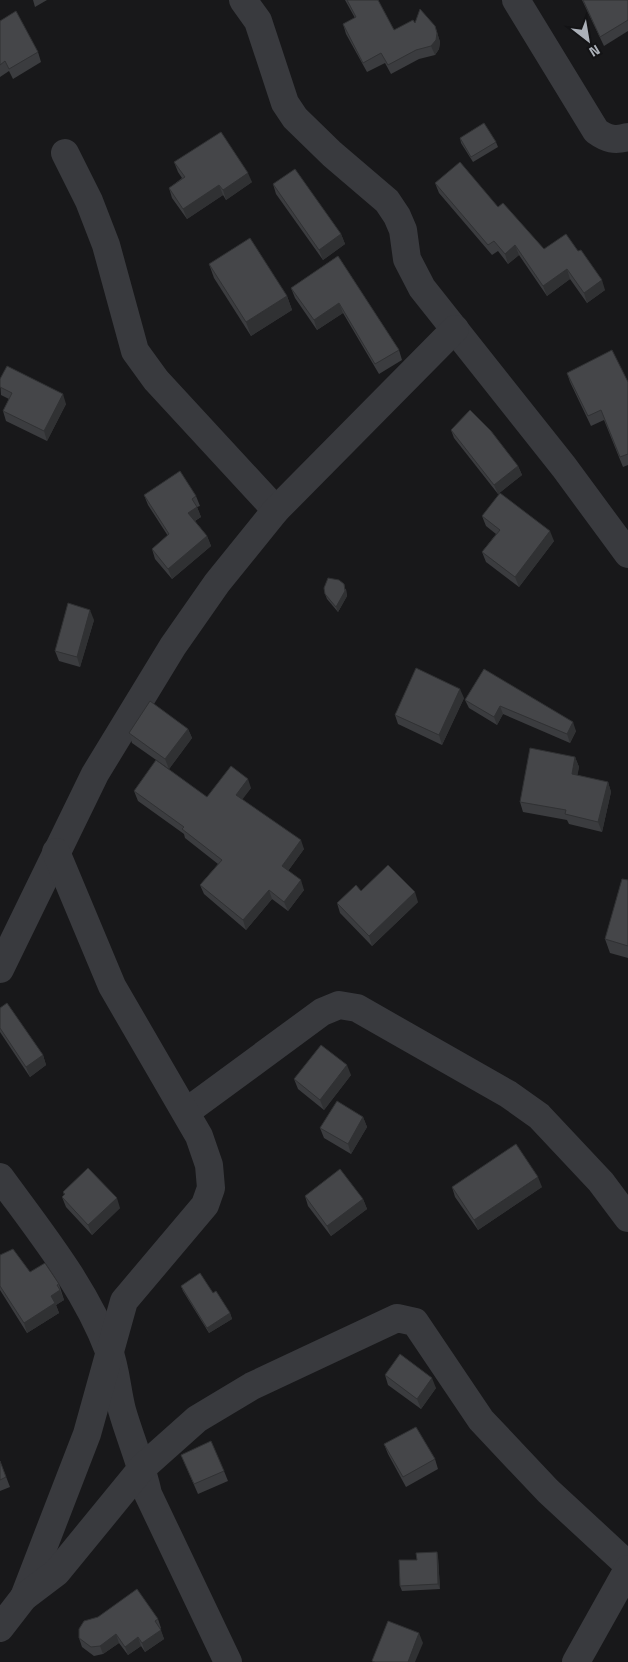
<svg xmlns="http://www.w3.org/2000/svg" width="628" height="1662" viewBox="0 0 628 1662" font-family="'Titillium Web',sans-serif">
  <style>
    .lines { fill: none; stroke-linecap: round; stroke-linejoin: round }
    .minor { stroke: #393a3e; stroke-width: 28 }
    .wall { fill: #3b3c3f }
    .shaded-wall { fill: #303133 }
    .building { fill: #454649; stroke: #303133 }
  </style>
  <rect width="100%" height="100%" fill="#18181a"/>
  <g class="lines">
    <g class="minor">
      <polyline points="243,0 258,21 285,103 295,118 332,154 387,201 397,216 403,230 407,259 422,288 564,467 628,554"/>
      <path d="M516 0 596 131C607 139 615 141 628 137"/>
      <polyline points="65,153 89,201 106,245 135,351 156,380 276,510"/>
      <polyline points="0,969 95,774 173,646 217,583 276,510 455,329"/>
      <polyline points="186,1112 322,1012 339,1005 357,1008 508,1094 539,1116 601,1182 628,1218"/>
      <path d="M0 1177C40 1232 85 1287 109 1351 116 1369 117 1391 122 1410 130 1438 142 1465 148 1494L228 1662"/>
      <polyline points="24,1597 87,1434 124,1301 205,1205 211,1188 209,1165 199,1136 112,986 56,852"/>
      <polyline points="0,1628 24,1597 57,1572 142,1468 197,1419 252,1386 397,1318 415,1322 481,1420 548,1491 628,1565"/>
      <polyline points="576,1662 628,1569"/>
    </g>
  </g>
  <g class="wall">
    <polygon points="33,0 47,0 35,7"/>
    <polygon points="345,0 378,0 394,30 415,23 435,26 440,42 439,49 435,55 419,59 391,74 385,63 367,72 346,34 343,24 355,18"/>
    <polygon points="582,0 628,0 628,31 604,46"/>
    <polygon points="0,21 38,52 41,62 13,79 9,71 0,77"/>
    <polygon points="460,138 496,142 498,147 473,162 461,143"/>
    <polygon points="174,162 252,182 226,200 223,195 187,219 172,198 169,188 182,178 178,172"/>
    <polygon points="435,183 498,207 544,249 605,290 587,303 570,279 547,296 519,255 508,264 498,251 492,255 439,193"/>
    <polygon points="273,184 341,234 345,244 323,260 276,194"/>
    <polygon points="338,256 399,350 402,360 379,374 343,313 317,330 295,298 291,288"/>
    <polygon points="209,264 287,296 292,310 251,336 214,278"/>
    <polygon points="567,373 628,382 628,465 623,467 604,420 591,426 570,382"/>
    <polygon points="0,379 66,404 47,441 6,421 3,411 9,399 1,395"/>
    <polygon points="451,430 518,466 522,475 498,494 454,438"/>
    <polygon points="144,495 196,496 200,506 197,507 201,517 195,521 207,536 211,546 172,579 155,559 152,549 168,536 148,505"/>
    <polygon points="482,516 554,541 519,587 486,562 482,552 496,534 486,526"/>
    <polygon points="346,589 347,596 338,612 327,599 325,594"/>
    <polygon points="94,620 80,667 59,661 55,651"/>
    <polygon points="484,669 576,731 570,743 503,714 497,725 469,708 465,700"/>
    <polygon points="464,698 442,745 398,724 395,715"/>
    <polygon points="188,729 192,738 169,769 132,743 129,733"/>
    <polygon points="575,757 579,767 577,775 608,782 611,792 602,832 569,824 567,820 523,812 520,802"/>
    <polygon points="251,788 242,799 304,849 288,871 304,890 288,911 272,899 246,930 204,894 200,885 218,864 185,838 184,834 138,801 134,791 207,797"/>
    <polygon points="628,880 628,958 610,953 605,939"/>
    <polygon points="361,891 418,902 372,946 340,913 337,903"/>
    <polygon points="0,1008 43,1055 46,1065 30,1077 0,1032"/>
    <polygon points="351,1075 324,1110 298,1089 294,1079"/>
    <polygon points="363,1117 367,1127 351,1154 324,1138 320,1128"/>
    <polygon points="452,1187 542,1187 478,1230 455,1197"/>
    <polygon points="63,1192 120,1208 92,1235 66,1207 62,1197 64,1195"/>
    <polygon points="305,1196 363,1199 367,1209 331,1236 308,1206"/>
    <polygon points="0,1255 30,1272 59,1284 64,1300 56,1305 59,1313 27,1333 0,1290"/>
    <polygon points="181,1286 213,1293 230,1313 232,1319 209,1333 183,1291"/>
    <polygon points="385,1375 436,1388 421,1409 388,1385"/>
    <polygon points="384,1444 435,1459 438,1469 406,1487 388,1454"/>
    <polygon points="181,1455 224,1471 228,1481 198,1494"/>
    <polygon points="0,1461 10,1487 0,1491"/>
    <polygon points="437,1552 438,1557 440,1589 402,1591 400,1586 417,1560"/>
    <polygon points="158,1619 161,1628 160,1629 164,1639 145,1652 141,1646 128,1655 119,1643 103,1654 94,1656 82,1647 79,1638"/>
  </g>
  <g class="shaded-wall">
    <polygon points="435,26 440,42 439,49 435,55 431,46"/>
    <polygon points="248,173 252,182 226,200 223,190"/>
    <polygon points="219,185 223,195 187,219 183,209"/>
    <polygon points="341,234 345,244 323,260 319,250"/>
    <polygon points="515,245 519,255 508,264 505,254"/>
    <polygon points="567,269 570,279 547,296 543,286"/>
    <polygon points="602,280 605,290 587,303 584,293"/>
    <polygon points="287,296 292,310 251,336 246,322"/>
    <polygon points="339,303 343,313 317,330 314,320"/>
    <polygon points="63,394 66,404 47,441 44,431"/>
    <polygon points="518,466 522,475 498,494 494,485"/>
    <polygon points="197,507 201,517 192,522 188,513"/>
    <polygon points="550,531 554,541 519,587 515,577"/>
    <polygon points="207,536 211,546 172,579 168,569"/>
    <polygon points="344,584 347,596 338,612 336,607"/>
    <polygon points="90,610 94,620 80,667 77,657"/>
    <polygon points="460,689 464,698 442,745 439,735"/>
    <polygon points="500,706 503,714 497,725 494,717"/>
    <polygon points="573,722 576,731 570,743 567,734"/>
    <polygon points="188,729 192,738 169,769 165,759"/>
    <polygon points="575,757 579,767 576,784 572,774"/>
    <polygon points="248,779 251,788 239,804 236,795"/>
    <polygon points="608,782 611,792 602,832 598,822"/>
    <polygon points="301,840 304,849 285,875 282,866"/>
    <polygon points="301,880 304,890 288,911 284,902"/>
    <polygon points="269,890 272,899 246,930 243,920"/>
    <polygon points="415,892 418,902 372,946 369,936"/>
    <polygon points="43,1055 46,1065 30,1077 26,1067"/>
    <polygon points="347,1065 351,1075 324,1110 320,1100"/>
    <polygon points="363,1117 367,1127 351,1154 348,1144"/>
    <polygon points="538,1177 542,1187 478,1230 474,1220"/>
    <polygon points="117,1198 120,1208 92,1235 88,1225"/>
    <polygon points="363,1199 367,1209 331,1236 327,1226"/>
    <polygon points="60,1290 64,1300 56,1305 59,1313 27,1333 24,1323 51,1296"/>
    <polygon points="230,1313 232,1319 209,1333 207,1328"/>
    <polygon points="432,1378 436,1388 421,1409 417,1399"/>
    <polygon points="437,1552 438,1557 440,1589 438,1584"/>
    <polygon points="161,1630 164,1639 145,1652 142,1643"/>
    <polygon points="419,1633 423,1643 415,1662 408,1662"/>
    <polygon points="116,1634 119,1643 103,1654 100,1646"/>
    <polygon points="138,1637 141,1646 128,1655 125,1647"/>
  </g>
  <g class="building">
    <polygon points="347,0 378,0 394,30 413,20 415,23 420,9 435,26 437,33 436,40 431,46 416,50 388,65 381,53 363,63 343,24 356,17"/>
    <polygon points="583,0 628,0 628,20 600,37"/>
    <polygon points="16,11 38,52 9,69 5,61 0,65 0,21"/>
    <polygon points="484,123 496,142 471,157 460,138"/>
    <polygon points="221,132 248,173 223,190 219,185 183,209 169,188 185,177 174,162"/>
    <polygon points="460,162 498,207 503,203 544,249 566,234 578,251 581,250 602,280 584,293 567,269 543,286 515,245 505,254 494,241 488,245 435,183"/>
    <polygon points="295,169 341,234 319,250 273,184"/>
    <polygon points="250,238 287,296 246,322 209,264"/>
    <polygon points="338,256 399,350 375,364 339,303 314,320 291,288"/>
    <polygon points="612,350 628,382 628,454 620,457 601,410 588,416 567,373"/>
    <polygon points="7,366 63,394 44,431 3,411 12,393 0,387 0,379"/>
    <polygon points="470,410 491,431 518,466 494,485 451,430"/>
    <polygon points="180,471 196,496 192,499 197,507 188,513 207,536 168,569 152,549 169,534 144,495"/>
    <polygon points="500,493 550,531 515,577 482,552 500,530 482,516"/>
    <polygon points="328,578 339,580 344,584 345,591 336,607 325,594 324,588"/>
    <polygon points="68,603 90,610 77,657 55,651"/>
    <polygon points="416,668 460,689 439,735 395,715"/>
    <polygon points="484,669 573,722 567,734 500,706 494,717 465,700"/>
    <polygon points="150,701 188,729 165,759 129,733"/>
    <polygon points="530,748 575,757 572,774 608,782 598,822 565,814 566,810 520,802"/>
    <polygon points="156,760 207,797 231,766 248,779 236,795 301,840 282,866 301,880 284,902 269,890 243,920 200,885 222,860 182,829 184,827 134,791"/>
    <polygon points="388,865 415,892 369,936 337,903 356,885 361,891"/>
    <polygon points="622,879 628,880 628,946 605,939"/>
    <polygon points="7,1003 43,1055 26,1067 0,1028 0,1008"/>
    <polygon points="321,1045 347,1065 320,1100 294,1079"/>
    <polygon points="337,1101 363,1117 348,1144 320,1128"/>
    <polygon points="516,1144 538,1177 474,1220 452,1187"/>
    <polygon points="88,1168 117,1198 88,1225 62,1197 65,1194 63,1192"/>
    <polygon points="340,1169 363,1199 327,1226 305,1196"/>
    <polygon points="13,1249 30,1272 45,1263 59,1284 57,1285 60,1290 51,1296 55,1303 24,1323 0,1286 0,1255"/>
    <polygon points="200,1273 213,1293 216,1291 230,1313 207,1328 181,1286"/>
    <polygon points="400,1354 432,1378 417,1399 385,1375"/>
    <polygon points="416,1427 435,1459 403,1477 384,1444"/>
    <polygon points="211,1441 224,1471 194,1484 181,1455"/>
    <polygon points="0,1461 6,1477 0,1480"/>
    <polygon points="437,1552 438,1584 400,1586 399,1560 417,1560 416,1553"/>
    <polygon points="137,1589 158,1619 155,1621 161,1630 142,1643 138,1637 125,1647 116,1634 100,1646 91,1647 79,1638 79,1629 84,1621 98,1617"/>
    <polygon points="388,1621 419,1633 408,1662 375,1662 372,1661"/>
  </g>
  <g transform="translate(588 40) rotate(149)" stroke="#131315" stroke-width="4" paint-order="stroke">
  <path d="M0-4L9 19L0 12L-9 19Z" fill="#abb0b8"/>
  <text y="-8" font-size="14" font-weight="bold" text-anchor="middle" fill="#abb0b8">N</text>
  </g>
</svg>
